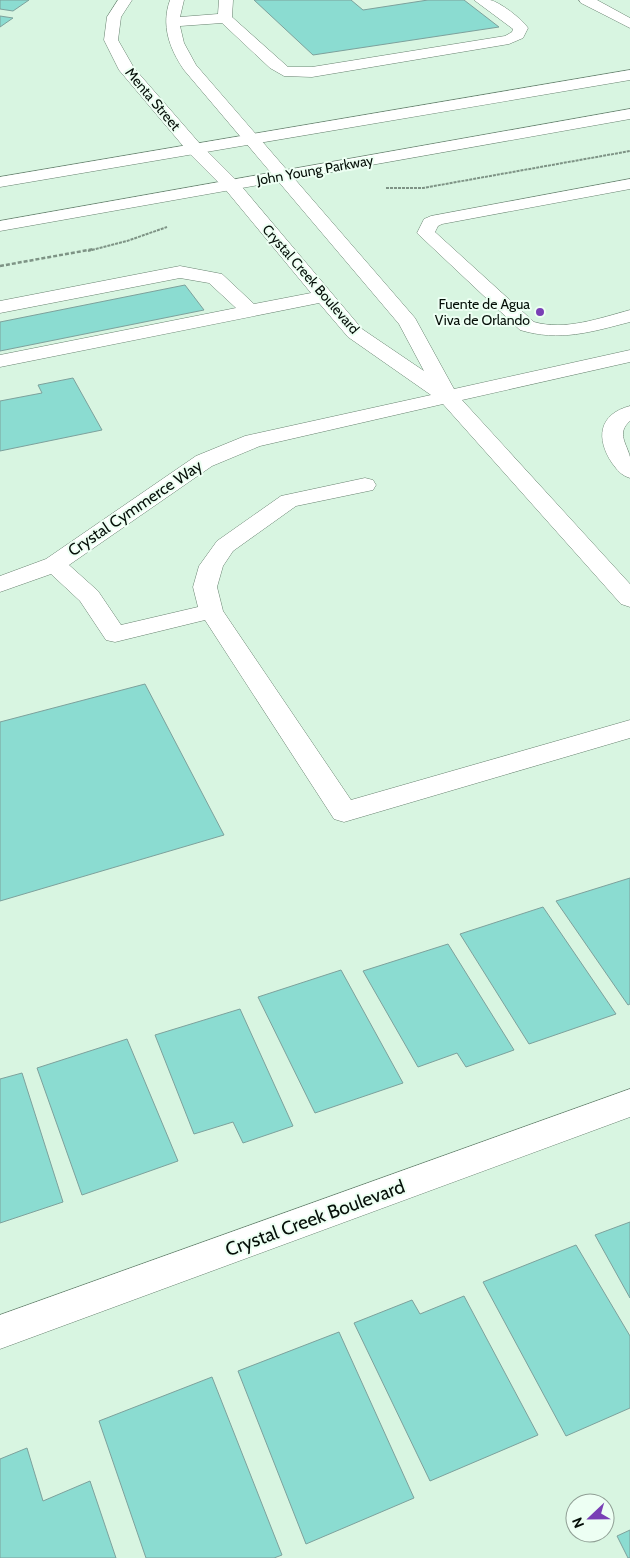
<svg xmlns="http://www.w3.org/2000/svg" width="630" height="1558" viewBox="0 0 630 1558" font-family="Cabin,sans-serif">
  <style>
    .building { fill: #8bdcd1; stroke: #7da19c }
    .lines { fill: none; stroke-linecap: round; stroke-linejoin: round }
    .minor-casing { stroke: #688270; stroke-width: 1 }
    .highway-casing { stroke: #688270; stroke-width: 1 }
    .path-far1 { stroke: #7e9385; stroke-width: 2; stroke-dasharray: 3 1; stroke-linecap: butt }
    .path { stroke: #7e9385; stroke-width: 2.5; stroke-dasharray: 4 2; stroke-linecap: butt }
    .minor { fill: #fff; fill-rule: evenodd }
    .highway { fill: #fff; fill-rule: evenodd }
    .poi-dot { fill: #793fb5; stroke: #edfff3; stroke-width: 2 }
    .labels { text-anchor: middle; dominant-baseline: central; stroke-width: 4; stroke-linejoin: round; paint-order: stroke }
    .far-street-label { font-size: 14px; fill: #050f08; stroke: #edfff3 }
    .far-poi-label { font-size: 14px; fill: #050f08; stroke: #edfff3; text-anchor: end }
    .street-label { font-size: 16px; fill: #050f08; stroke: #edfff3 }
    .near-street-label { font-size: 19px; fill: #050f08; stroke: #edfff3 }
  </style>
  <rect width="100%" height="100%" fill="#d8f5e1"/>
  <g class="building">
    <polygon points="0,0 29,0 13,11 0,9"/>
    <polygon points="254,0 351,0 363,10 428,0 464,0 499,27 313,55"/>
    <polygon points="0,16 13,18 0,27"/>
    <polygon points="185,285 204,310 0,351 0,322"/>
    <polygon points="73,378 102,430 0,451 0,401 42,393 38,385"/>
    <polygon points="145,684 224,835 0,901 0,722"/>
    <polygon points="630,878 630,1004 628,1005 556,901"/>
    <polygon points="543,907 616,1014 529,1044 460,934"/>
    <polygon points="448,944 514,1050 466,1067 457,1053 418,1067 363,971"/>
    <polygon points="341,970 403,1083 315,1113 258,997"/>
    <polygon points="240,1009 293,1126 243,1143 233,1122 194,1134 155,1035"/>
    <polygon points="127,1039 178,1161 82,1195 37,1068"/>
    <polygon points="22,1073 63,1202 0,1223 0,1079"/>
    <polygon points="630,1222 630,1298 595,1235"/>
    <polygon points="576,1245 630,1336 630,1408 566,1436 483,1282"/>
    <polygon points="464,1296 538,1435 430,1481 354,1323 412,1300 420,1314"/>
    <polygon points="339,1332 414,1498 306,1544 238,1371"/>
    <polygon points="212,1377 282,1555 274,1558 146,1558 99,1421"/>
    <polygon points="27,1448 43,1501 90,1481 116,1558 0,1558 0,1459"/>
    <polygon points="630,1530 630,1558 628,1558 617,1536"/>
  </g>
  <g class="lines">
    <g class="minor-casing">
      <g id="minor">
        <path d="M118 0H132L121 17 118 40 134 68 201 145 237 181 362 329 424 371 399 324 184 70C169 48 161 25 170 0H184L180 17 218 14 219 0H233L232 17 288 67H312L505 36 512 32 513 29 474 0C479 0 485 0 490 0 500 2 522 19 528 28L523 38 509 44 312 77 284 76 270 68 222 23 180 26 184 43 196 65 415 318 454 389 630 350V362L462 400 630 584V607L621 604 443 404 260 446 212 466 69 565 98 591 121 625 198 607 193 587 199 566 217 541 281 496 365 478 373 480 376 485 373 490 296 506 233 551 223 566 217 587 223 611 351 800 630 720V738L344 822 334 819 205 620 115 642 106 640 80 601 51 574 0 592V576L46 559 196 456 245 436 431 395 348 337 319 303 0 367V355L236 308 209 283 180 278 0 313V301L180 266 222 274 254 304 311 293 225 189 189 153 119 70 104 40 107 17Z"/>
        <polygon points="579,0 597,0 630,18 630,28 581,3"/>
        <path d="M630 179V189L442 224 438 226 435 232 534 322C565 331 600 318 630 310V322C591 332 560 342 520 330L417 233 424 219 431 216Z"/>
        <path d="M630 406V421C616 433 627 444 630 457 630 463 630 472 630 478 621 475 618 471 612 463 596 439 598 414 630 406Z"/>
        <polygon points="630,1089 630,1117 0,1349 0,1315"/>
      </g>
    </g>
    <g class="highway-casing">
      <g id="highway">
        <polygon points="630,70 630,80 0,187 0,177"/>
        <polygon points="630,109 630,119 0,231 0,221"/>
      </g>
    </g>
    <g class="path-far1">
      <polyline points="386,188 423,188 630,151"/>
      <polyline points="88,251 127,241 167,227"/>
    </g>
    <polyline class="path" points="0,266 94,249"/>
    <use href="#minor" class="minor"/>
    <use href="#highway" class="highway"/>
  </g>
  <circle class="poi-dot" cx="540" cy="312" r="5"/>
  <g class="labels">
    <g class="far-street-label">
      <text transform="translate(153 99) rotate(50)">Menta Street</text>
      <text transform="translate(315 170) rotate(-10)">John Young Parkway</text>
      <text transform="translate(311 279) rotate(49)">Crystal Creek Boulevard</text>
    </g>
    <g class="far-poi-label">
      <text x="530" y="304">Fuente de Agua<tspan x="530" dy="16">Viva de Orlando</tspan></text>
    </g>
    <g class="street-label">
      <text transform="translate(135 508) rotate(-34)">Crystal Cymmerce Way</text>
    </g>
    <g class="near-street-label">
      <text transform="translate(315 1218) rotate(-20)">Crystal Creek Boulevard</text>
    </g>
  </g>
  <g transform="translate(590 1518) rotate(248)"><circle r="24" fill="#edfff3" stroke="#909f95"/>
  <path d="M0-4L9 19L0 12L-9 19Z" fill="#793fb5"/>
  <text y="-8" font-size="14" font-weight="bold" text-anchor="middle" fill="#050f08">N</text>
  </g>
</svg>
